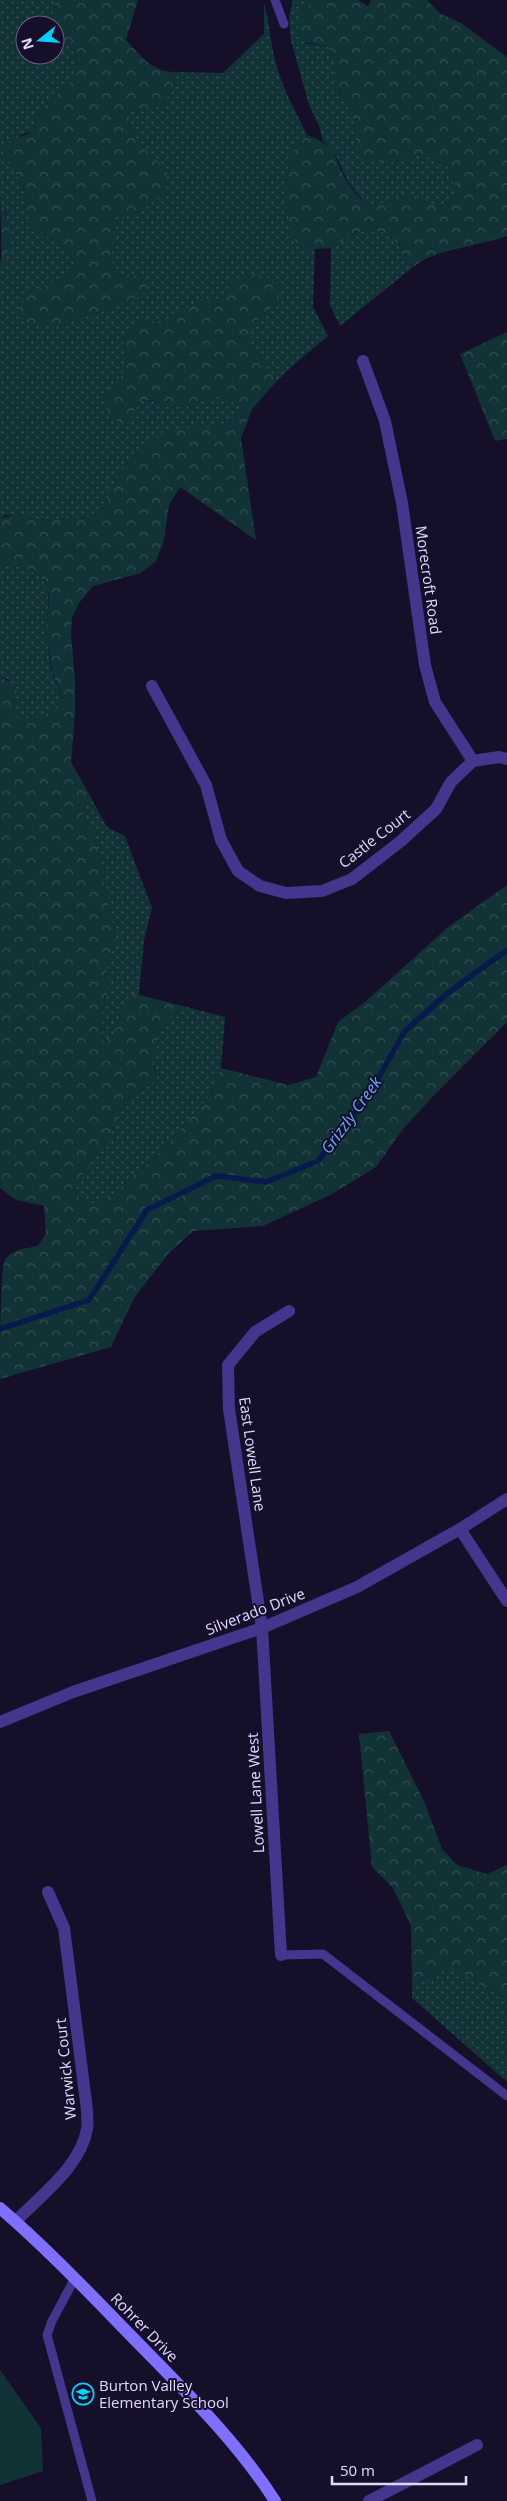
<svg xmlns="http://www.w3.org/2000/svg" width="507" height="2501" viewBox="0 0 507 2501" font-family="'Open Sans',sans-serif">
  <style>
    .grass { fill: url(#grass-dots); fill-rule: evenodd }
    .forest { fill: url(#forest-crowns) }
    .park { fill: #113335 }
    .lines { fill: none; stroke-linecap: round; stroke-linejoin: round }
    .stream { stroke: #071a4b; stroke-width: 5.5 }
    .lane { stroke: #42378c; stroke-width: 9 }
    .street { stroke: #42378c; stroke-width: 12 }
    .secondary { stroke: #7f6fff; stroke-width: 12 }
    .labels { text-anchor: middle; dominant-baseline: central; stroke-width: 4; stroke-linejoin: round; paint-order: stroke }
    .street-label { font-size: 15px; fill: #e0d8ff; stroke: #160f2a }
    .poi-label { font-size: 15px; fill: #e0d8ff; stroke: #160f2a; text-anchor: start }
    .water-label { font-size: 16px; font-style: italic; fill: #66abff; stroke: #160f2a }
  </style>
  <defs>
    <pattern id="grass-dots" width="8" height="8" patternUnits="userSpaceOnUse" patternTransform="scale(1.25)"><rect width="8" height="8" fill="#113335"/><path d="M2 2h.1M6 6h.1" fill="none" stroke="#335053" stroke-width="1.8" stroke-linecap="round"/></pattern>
    <pattern id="forest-crowns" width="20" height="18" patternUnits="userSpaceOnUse" patternTransform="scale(1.25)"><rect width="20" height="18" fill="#113335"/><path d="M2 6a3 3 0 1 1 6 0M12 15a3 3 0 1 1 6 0" fill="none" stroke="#335053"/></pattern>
  </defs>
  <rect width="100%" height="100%" fill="#160f2a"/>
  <g class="grass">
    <path d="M0 0H56C43 33 80 42 77 67 74 89 47 97 38 115 36 120 36 126 35 131L22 134 3 153 23 186 26 211 47 237 65 244 76 267 52 283 22 295 60 325 82 316 127 306 147 289 138 276 119 275 111 261 114 221 123 214 140 212 149 156 136 141 128 114 140 108 162 106 173 88 175 72 223 73 264 34V3C269 20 270 36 273 52 279 82 294 108 307 135L290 155 287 182V211L306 250 315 249 313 307 328 336 298 361 276 382 251 344V325L278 302 233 280 225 295 215 301 204 299 181 312 174 320 143 321 132 327 123 343 127 362 122 375 124 425 141 401C158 399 157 405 171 407 197 410 215 383 240 408L236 418 214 428 193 427 139 455 122 467 106 505 93 517 37 520 28 517 6 515 0 519V265L7 216 0 198ZM25 25H55V55H25Z"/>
    <polygon points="293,0 314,0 299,14 306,43 329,47 335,66 334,82 352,113 354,125 394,162 420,154 447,165 458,194 440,208 411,195 368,207 348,182 337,158 323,141 319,126 309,105 291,41 289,17"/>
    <polygon points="381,231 398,243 413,267 340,326 330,305 331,248 357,232"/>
    <path d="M5 564C19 566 37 570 46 583 50 590 47 618 47 628 48 650 50 677 62 695L60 707C45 717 30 722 12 716L17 693 8 679 0 677V568Z"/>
    <polygon points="89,794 107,827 125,836 152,908 144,940 139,995 132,994 121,1014 112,1039 103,1041 101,1017 108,990 107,962 116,942 100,859 92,830 82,815"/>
    <polygon points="183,1006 225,1017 221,1068 210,1095 165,1148 114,1193 96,1204 79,1199 72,1186 98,1155 119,1118 125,1101 157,1080 153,1062 159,1033"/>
    <polygon points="455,1966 477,1984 507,1998 507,2082 412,1998 412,1987 436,1973"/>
  </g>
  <g class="forest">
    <path d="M56 0H138L126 40C141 56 152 72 175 72L173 88 162 106 140 108 128 114 136 141 167 171 166 191 139 212 123 214 114 221 111 261 119 275 138 276 148 288 127 306 82 316 60 325 30 326 19 310 22 295 52 283 76 266 65 244 47 237 32 224 26 211 23 186 3 153 9 141 35 131C36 126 36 120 38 115 47 97 74 89 77 67 80 42 43 33 56 0Z"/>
    <path d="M314 0H358L368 6 371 0H427L441 14 461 23 507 57V236C478 247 436 248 413 267L398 243 381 231 357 232 331 248 306 250 294 240 287 211V182L290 155 307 135C337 146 334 158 347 182 353 191 361 199 368 207L411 195 441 207 458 194 447 165 420 154 394 162H360L352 113 334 82 335 66 329 47 306 42 297 36 299 14Z"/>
    <path d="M0 198C9 221 15 243 2 266Z"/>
    <path d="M250 273 268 278 279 288 278 302 251 325V344L276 382 252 409 241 438 256 540 180 487 169 505 164 540 156 561 141 573 93 586 79 603 72 618 71 635 75 678V715L71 762 89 794 82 815 92 830 100 859 116 942 107 962 108 990 101 1017 103 1041 112 1038 121 1014 132 993 183 1006 159 1034 153 1062 157 1080 125 1101 119 1118 98 1155 72 1187 79 1199 96 1204 114 1193 165 1148 210 1095 221 1068 288 1085 316 1077 338 1022 365 1002 447 928 507 885V1022L439 1090 403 1129 376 1167 332 1194 263 1226 193 1231 168 1254 134 1298 111 1347 0 1379C0 1354 0 1281 4 1262 9 1250 27 1248 38 1246L46 1233 44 1206 16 1200 0 1188V677L16 685 17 693 12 715C30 722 45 717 60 706L62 695C51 677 48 650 47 628 47 618 51 590 46 583 37 570 19 566 5 564L0 568V519L17 514 37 520 93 517 106 505 122 467 139 455 164 431 193 427 214 428 236 418 240 408C216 383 197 410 171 407 157 405 158 398 141 401L124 426C110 418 106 409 102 394L122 375 127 362 123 343 132 327 143 321 174 320 181 312 204 299 215 301 225 295 233 280Z"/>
    <polygon points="507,332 507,439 495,441 460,354"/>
    <polygon points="389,1731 424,1801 442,1849 457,1865 487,1874 507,1865 507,1998 477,1984 455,1967 435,1973 412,1987 411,1926 393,1888 372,1867 359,1734"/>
  </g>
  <polygon class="park" points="0,2370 41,2428 43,2471 0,2485"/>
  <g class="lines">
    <polyline class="stream" points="0,1329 89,1300 147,1210 216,1176 266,1182 318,1161 367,1098 405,1031 449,992 507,950"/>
    <g class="lane">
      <polyline points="275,0 284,24"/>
      <polyline points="281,1955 323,1954 507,2096"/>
      <polyline points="75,2278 52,2321 47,2335 92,2501"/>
    </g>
    <g class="street">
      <polyline points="363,361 385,421 402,503 425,665 435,702 473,761 499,757 507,759"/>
      <polyline points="152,686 206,785 221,840 238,871 260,886 286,893 322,891 352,879 401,841 436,809 451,782 473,761"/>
      <polyline points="460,1529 507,1601"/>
      <polyline points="0,1722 73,1692 262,1628 357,1587 460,1529 507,1499"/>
      <polyline points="281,1955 262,1628 229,1409 228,1365 255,1332 289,1311"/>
      <path d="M16 2221C40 2196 81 2166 87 2129 88 2123 87 2116 87 2110L64 1928 48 1892"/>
      <polyline points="369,2501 477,2445"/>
    </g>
    <path class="secondary" d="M0 2208C50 2251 95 2299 141 2346 189 2395 238 2443 275 2501"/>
  </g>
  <defs>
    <g id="school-ring" transform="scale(1.125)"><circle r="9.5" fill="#160f2a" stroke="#04d0ff" stroke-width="1.5"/><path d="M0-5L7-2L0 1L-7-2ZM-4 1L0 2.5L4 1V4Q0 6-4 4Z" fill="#04d0ff"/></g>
  </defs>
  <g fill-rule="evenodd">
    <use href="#school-ring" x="83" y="2394"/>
  </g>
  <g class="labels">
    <g class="street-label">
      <text transform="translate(429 580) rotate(82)">Morecroft Road</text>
      <text transform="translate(374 838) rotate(-38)">Castle Court</text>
      <text transform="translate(253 1454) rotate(82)">East Lowell Lane</text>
      <text transform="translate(255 1611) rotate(-21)">Silverado Drive</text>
      <text transform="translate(255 1793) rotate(-93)">Lowell Lane West</text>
      <text transform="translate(65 2069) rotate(-96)">Warwick Court</text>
      <text transform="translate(145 2327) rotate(46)">Rohrer Drive</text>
    </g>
    <g class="poi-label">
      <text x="99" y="2385">Burton Valley<tspan x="99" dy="17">Elementary School</tspan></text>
    </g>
    <g class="water-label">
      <text transform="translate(351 1115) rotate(-54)">Grizzly Creek</text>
    </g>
  </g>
  <g transform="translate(40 40) rotate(253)"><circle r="24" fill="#160f2a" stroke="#675f7f"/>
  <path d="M0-4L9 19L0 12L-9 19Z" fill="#04d0ff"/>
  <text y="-8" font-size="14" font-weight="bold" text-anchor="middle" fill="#e0d8ff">N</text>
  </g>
  <path d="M332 2476v8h134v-8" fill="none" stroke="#e0d8ff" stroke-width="2.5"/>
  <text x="340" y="2476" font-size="15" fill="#e0d8ff" stroke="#160f2a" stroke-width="4" paint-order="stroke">50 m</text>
</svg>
